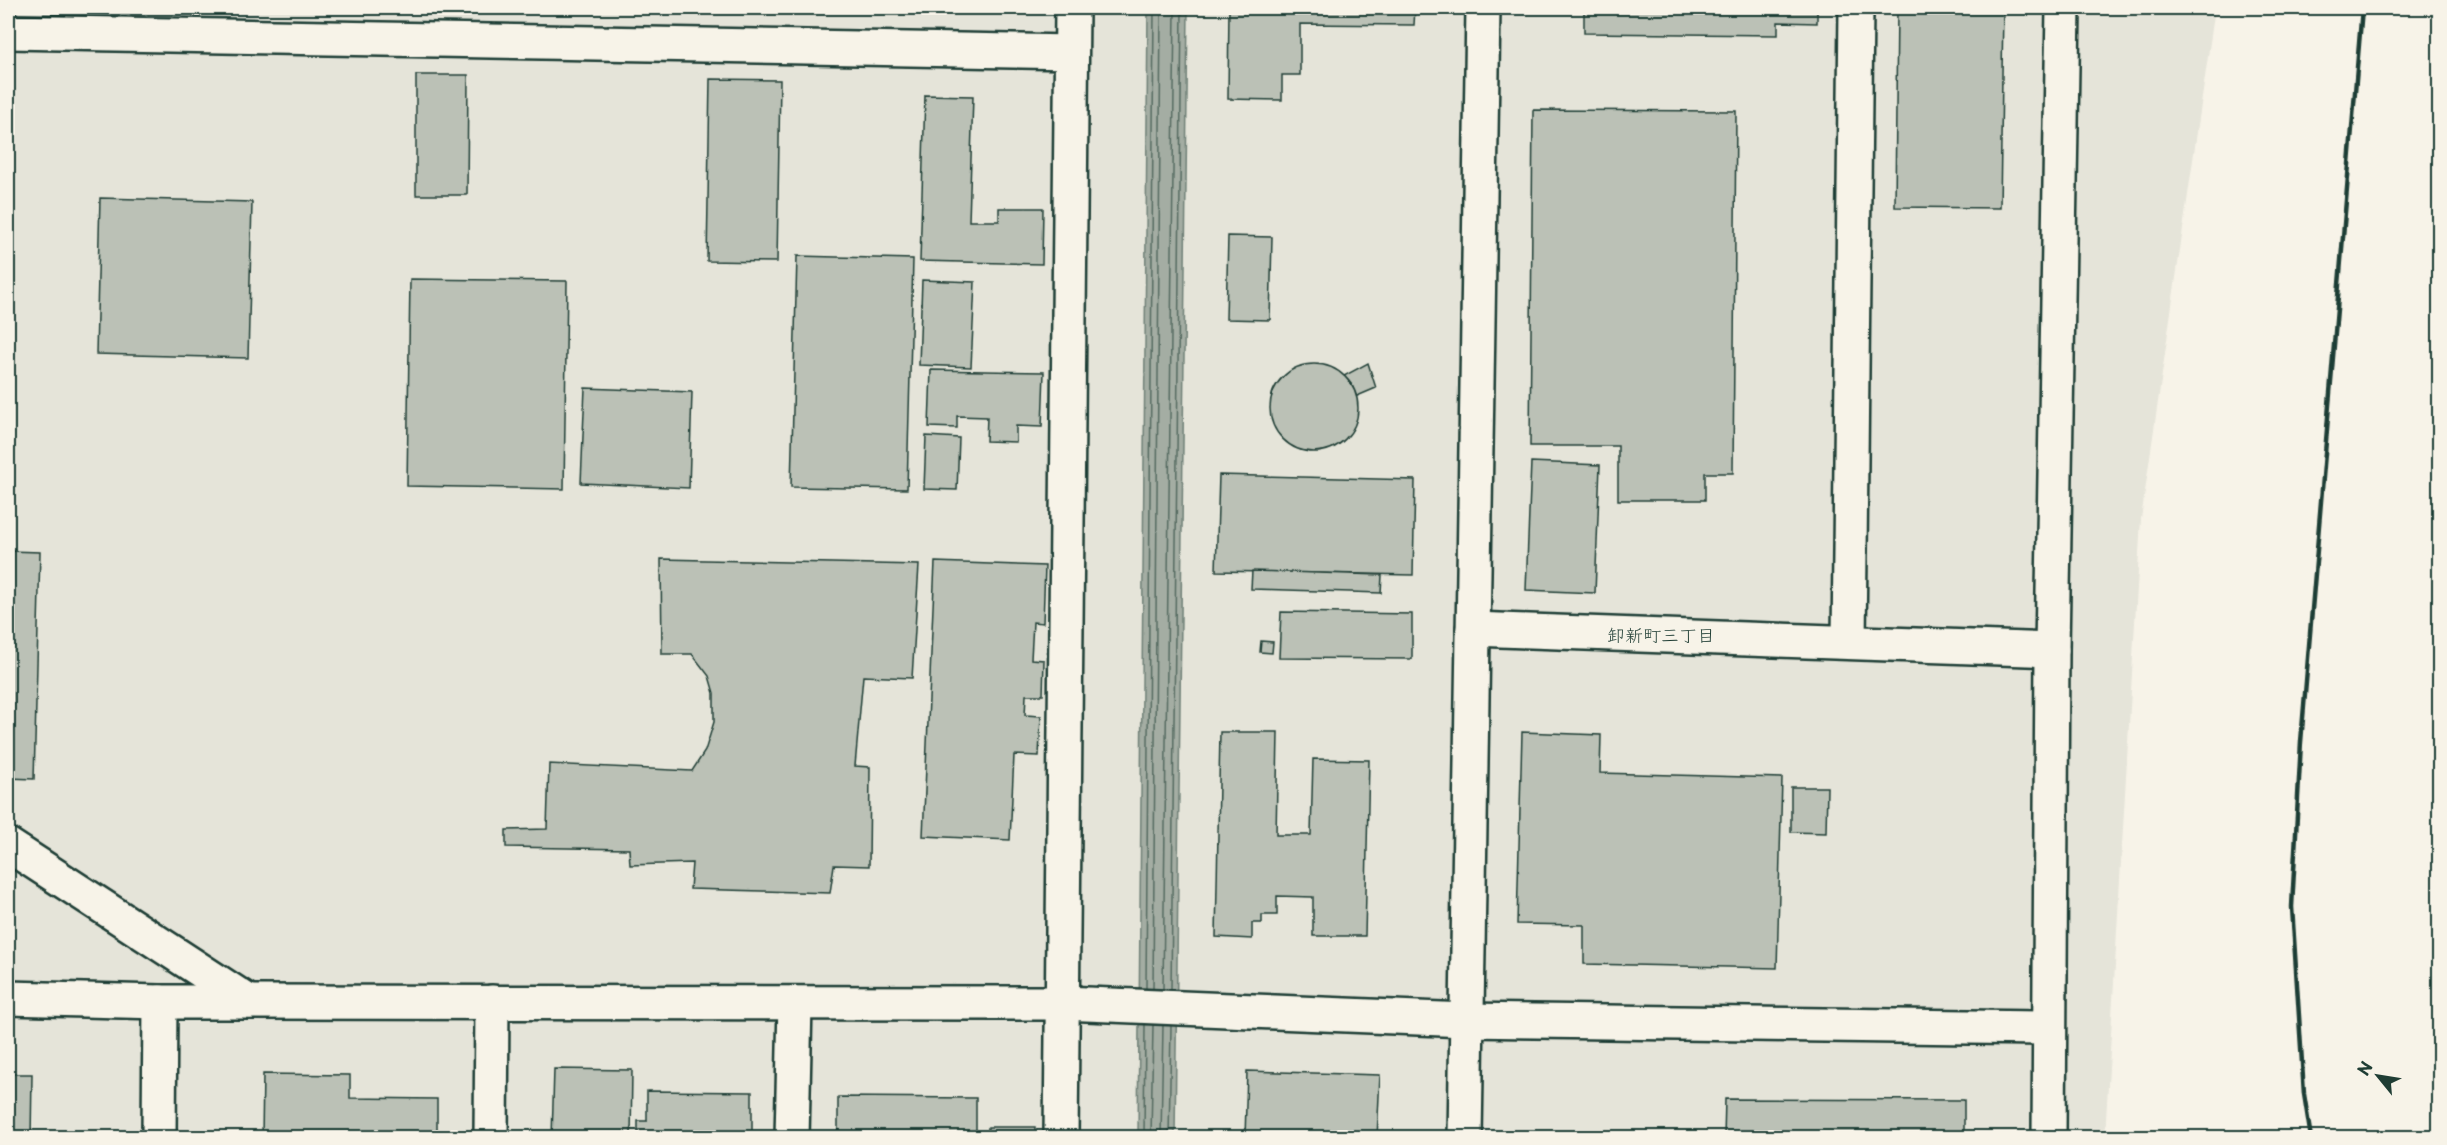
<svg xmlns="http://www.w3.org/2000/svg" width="2447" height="1145" viewBox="0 0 2447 1145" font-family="'Playpen Sans','Klee One',sans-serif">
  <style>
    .built { fill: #e5e4d9 }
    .water { fill: #a4ada3; stroke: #6f8077; stroke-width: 1.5 }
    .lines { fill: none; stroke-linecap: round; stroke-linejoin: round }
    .shore { stroke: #546a60; stroke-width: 1.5 }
    .building { fill: #bbc1b6; stroke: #1f3d34; stroke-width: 1.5 }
    .minor-casing { stroke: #1f3d34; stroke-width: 38 }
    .minor { stroke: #f7f3e8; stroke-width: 33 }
    .rail { stroke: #1f3d34; stroke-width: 4.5 }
    .labels { text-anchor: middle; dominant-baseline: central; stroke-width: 5; stroke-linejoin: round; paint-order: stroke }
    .neighbourhood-label { font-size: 18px; fill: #1f3d34; stroke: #f7f3e8 }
  </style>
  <rect width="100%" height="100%" fill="#f7f3e8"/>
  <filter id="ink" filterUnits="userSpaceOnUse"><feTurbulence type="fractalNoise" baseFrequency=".0167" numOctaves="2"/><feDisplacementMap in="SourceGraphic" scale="12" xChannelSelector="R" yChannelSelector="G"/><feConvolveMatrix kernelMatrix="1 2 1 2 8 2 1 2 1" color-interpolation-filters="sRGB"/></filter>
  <g filter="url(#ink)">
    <polygon class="built" points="8,8 2215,8 2141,519 2105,1137 8,1137"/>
    <polygon class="water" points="1148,8 1188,8 1175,1137 1138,1138"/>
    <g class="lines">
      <g class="shore">
        <polyline points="1146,988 1154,8"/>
        <polyline points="1153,989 1161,8"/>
        <polyline points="1163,989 1175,8"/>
        <polyline points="1171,990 1182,8"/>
        <polyline points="1144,1138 1145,1024"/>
        <polyline points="1151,1138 1153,1025"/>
        <polyline points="1161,1138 1163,1025"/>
        <polyline points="1169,1138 1171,1026"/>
      </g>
    </g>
    <g class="building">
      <polygon points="1229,8 1415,8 1414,25 1300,24 1300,75 1282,75 1282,100 1228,99"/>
      <polygon points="1584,8 1817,8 1817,23 1778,22 1778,35 1584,33"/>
      <polygon points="1897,8 2003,8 2000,208 1895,207"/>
      <polygon points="416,75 468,75 467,195 416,195"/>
      <polygon points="710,79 780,80 777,262 707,261"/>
      <polygon points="925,95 973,96 969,221 999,221 999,208 1043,208 1042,264 920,261"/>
      <polygon points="1533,110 1736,111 1733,473 1705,473 1705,500 1618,500 1618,446 1530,446"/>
      <polygon points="100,198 252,202 248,358 96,354"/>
      <polygon points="1228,236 1272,237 1270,320 1226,319"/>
      <polygon points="797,256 913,259 907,489 791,487"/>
      <polygon points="410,279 567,281 564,489 407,486"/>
      <polygon points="922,280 975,282 971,367 919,365"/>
      <polygon points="1368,363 1376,388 1355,397 1352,385 1342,377"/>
      <circle cx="1314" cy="408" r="44"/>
      <polygon points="931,370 1044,372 1042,427 1016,426 1016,442 986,441 987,417 957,416 957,428 929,427"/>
      <polygon points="585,388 692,392 689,488 581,483"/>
      <polygon points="926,436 959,438 957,490 924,489"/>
      <polygon points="1531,462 1600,465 1595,593 1526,590"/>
      <polygon points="1219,475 1415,480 1413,575 1216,571"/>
      <polygon points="8,551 40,552 34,779 8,778"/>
      <polygon points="661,559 919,565 912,678 863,676 855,766 870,767 869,866 834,865 830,893 690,889 692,863 630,865 629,849 506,847 506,830 547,829 549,764 692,771 705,751 714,722 714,693 709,676 692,654 662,654"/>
      <polygon points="935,562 1045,566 1043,623 1033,622 1031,659 1044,660 1043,695 1026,695 1025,715 1041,716 1039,756 1014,755 1010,840 923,836"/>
      <polygon points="1252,571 1382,575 1381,593 1251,589"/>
      <polygon points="1281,612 1412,614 1412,659 1279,658"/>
      <polygon points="1261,641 1273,642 1272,653 1260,652"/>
      <polygon points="1220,732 1278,732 1276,835 1311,835 1313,759 1369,760 1365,936 1313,936 1313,897 1277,896 1277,915 1262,915 1262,923 1252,923 1252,939 1216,937"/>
      <polygon points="1522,732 1601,735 1600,773 1782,778 1777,968 1584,964 1584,925 1517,924"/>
      <polygon points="1791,787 1827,787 1826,833 1791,832"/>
      <polygon points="554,1069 632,1070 631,1138 552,1138"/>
      <polygon points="1247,1071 1380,1075 1377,1138 1245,1138"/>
      <polygon points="8,1074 32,1074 31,1138 8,1138"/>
      <polygon points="263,1074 350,1075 350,1098 437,1099 437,1138 262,1138"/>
      <polygon points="647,1091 752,1092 752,1138 638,1138 638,1121 647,1121"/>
      <polygon points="838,1097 976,1098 976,1138 838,1138"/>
      <polygon points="1725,1099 1964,1100 1964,1138 1724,1138"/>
      <rect x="988" y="1127" width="47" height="11"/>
      <polygon points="1522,1134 1649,1135 1649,1138 1522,1138"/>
    </g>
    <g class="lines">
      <g class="minor-casing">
        <g id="minor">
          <polyline points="8,32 1071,52"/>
          <polyline points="1473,629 2052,650"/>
          <polyline points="1849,642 1856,8"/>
          <polyline points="8,845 249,1002"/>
          <polyline points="8,998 160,1002 1063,1003 1466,1020 2049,1028"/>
          <polyline points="159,1138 160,1002"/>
          <polyline points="491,1138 492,1002"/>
          <polyline points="792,1138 795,1003"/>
          <polyline points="1061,1138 1072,8"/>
          <polyline points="1465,1138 1483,8"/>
          <polyline points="2049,1138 2052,650 2063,8"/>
        </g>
      </g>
      <use href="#minor" class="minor"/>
      <polyline class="rail" points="2311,1138 2304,1094 2292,907 2301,742 2362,8"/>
    </g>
  </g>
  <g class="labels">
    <g class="neighbourhood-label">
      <text x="1661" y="634">卸新町三丁目</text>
    </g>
  </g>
  <rect width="2447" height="1145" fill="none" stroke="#f7f3e8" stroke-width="30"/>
  <rect x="15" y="15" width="2417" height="1115" fill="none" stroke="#1f3d34" stroke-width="2" filter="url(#ink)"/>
  <g transform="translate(2378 1076) rotate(300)" stroke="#f7f3e8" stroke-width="4.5" paint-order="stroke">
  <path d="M0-4.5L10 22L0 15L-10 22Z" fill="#1f3d34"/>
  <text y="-9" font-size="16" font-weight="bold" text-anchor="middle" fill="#1f3d34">N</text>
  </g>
</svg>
